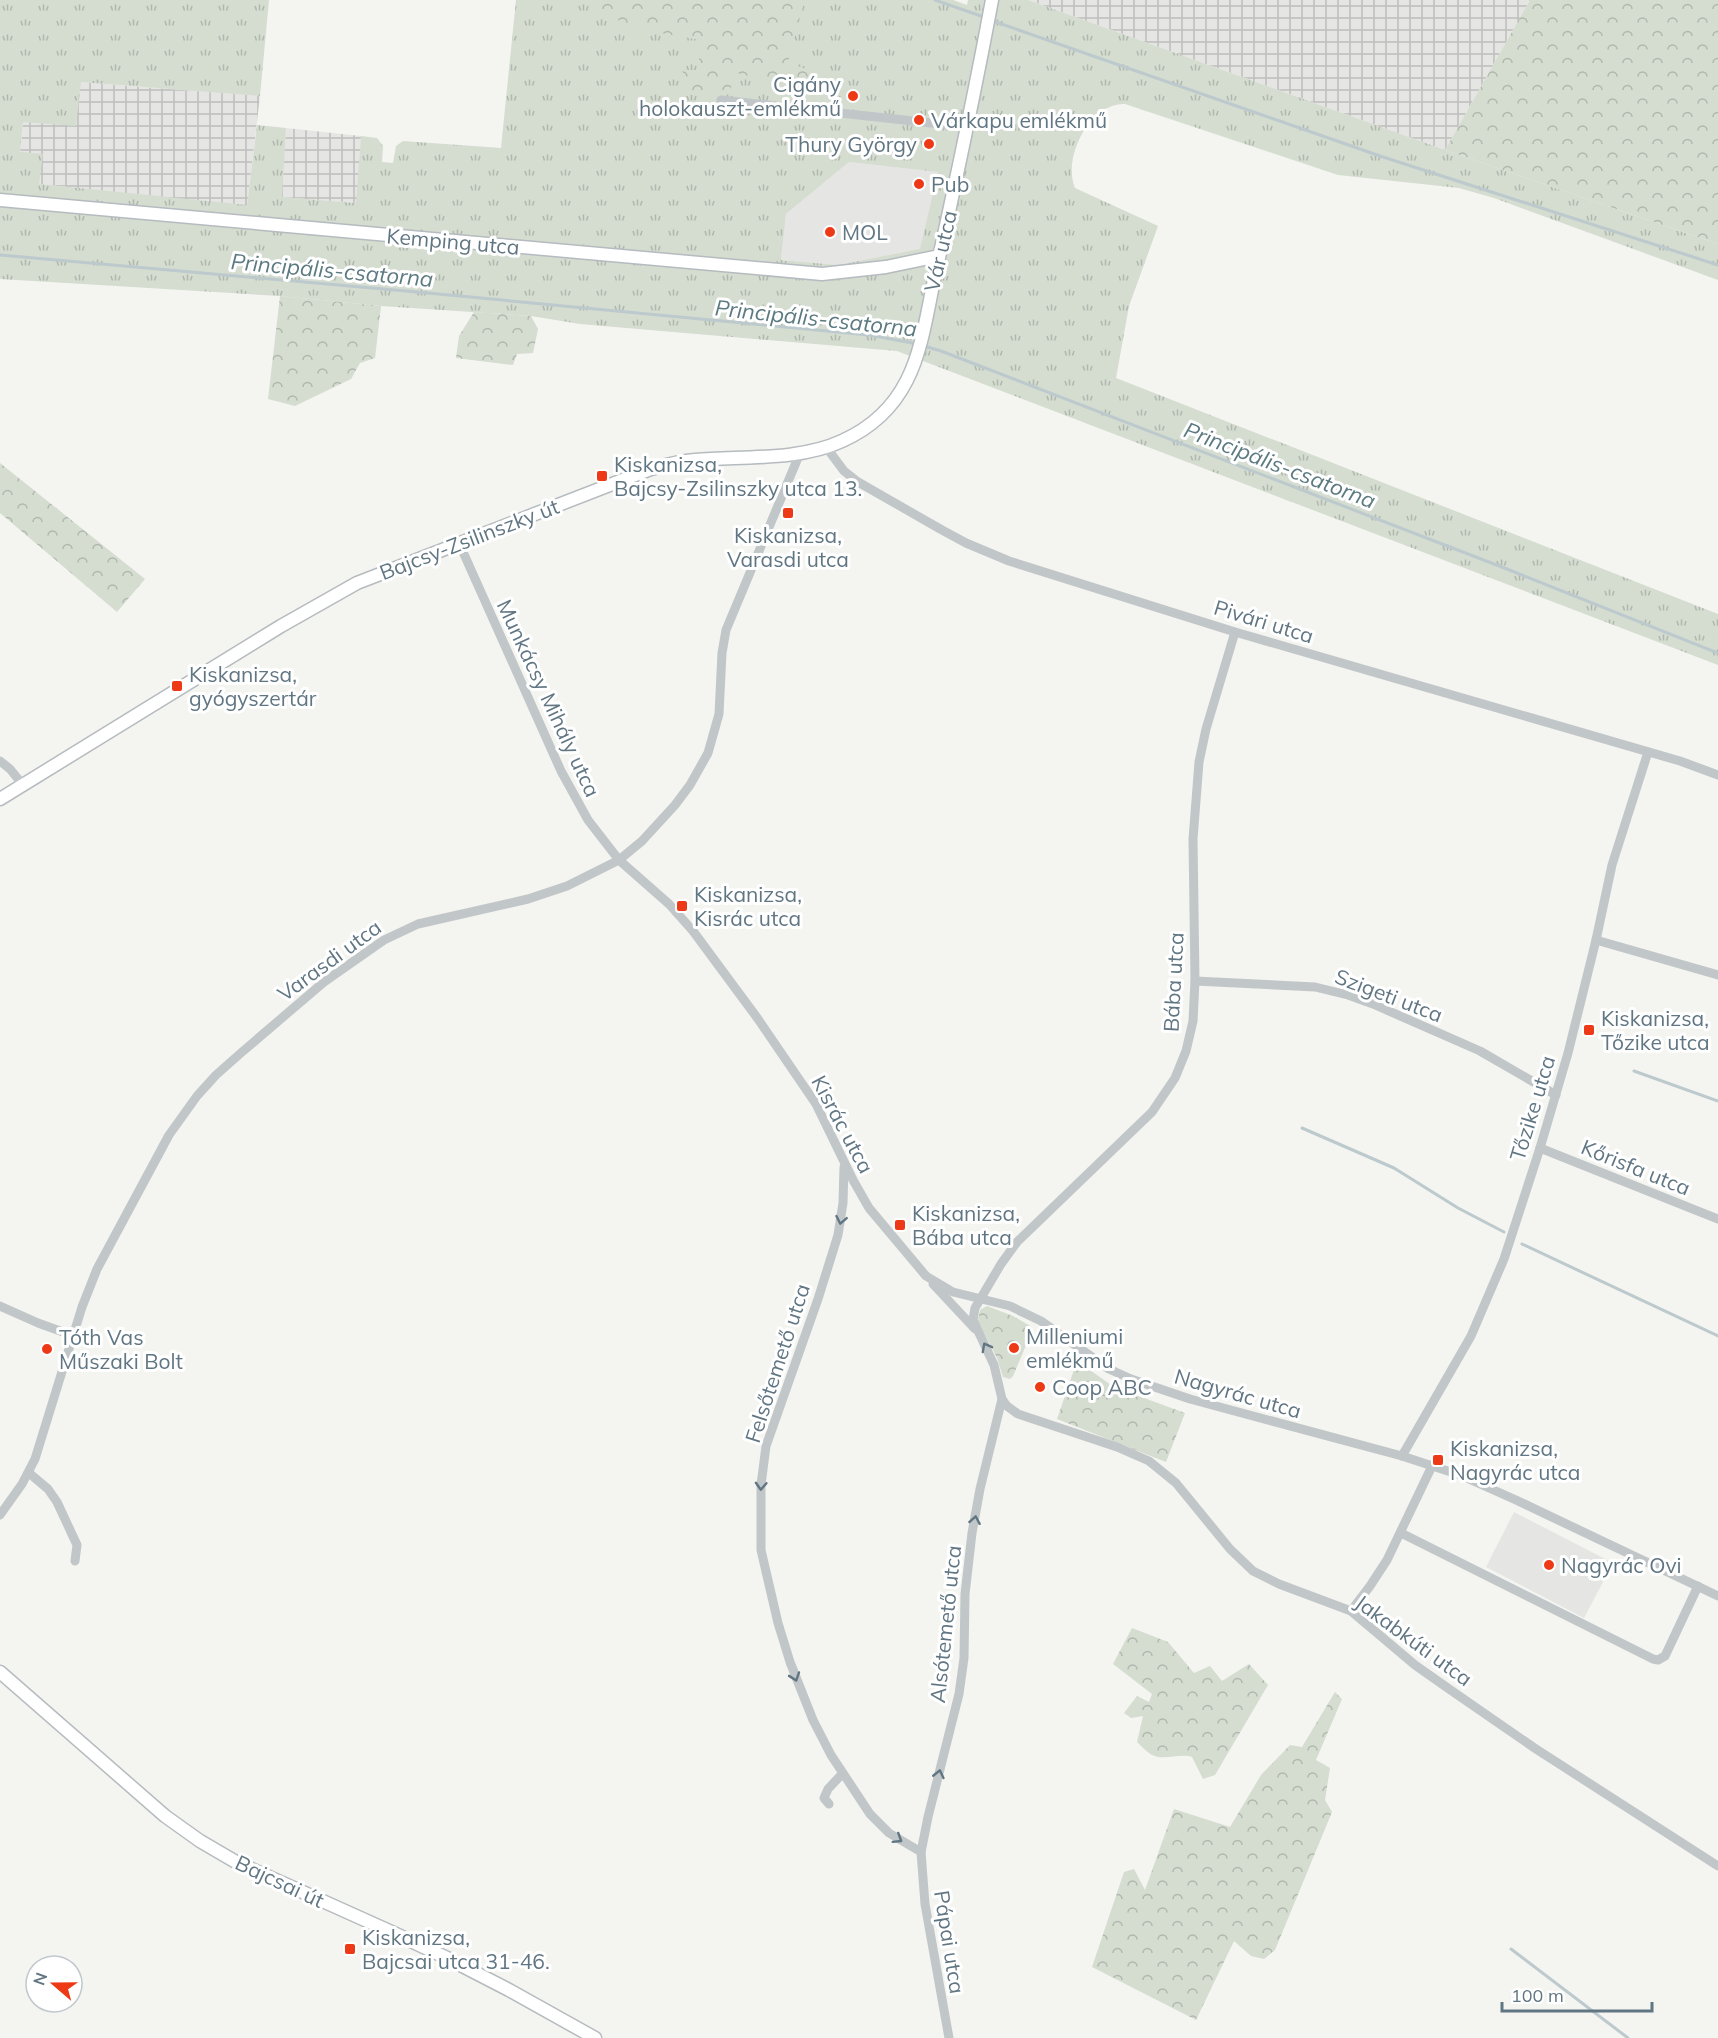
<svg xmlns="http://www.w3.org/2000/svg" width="1718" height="2038" viewBox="0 0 1718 2038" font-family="Mulish,sans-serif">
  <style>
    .built { fill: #e5e5e3 }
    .industrial { fill: url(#industrial-grid) }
    .grass { fill: url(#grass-tufts); fill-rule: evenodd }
    .forest { fill: url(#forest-crowns) }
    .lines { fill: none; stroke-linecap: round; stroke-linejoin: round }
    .stream { stroke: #bcc9cd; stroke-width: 3 }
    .secondary-casing { stroke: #b5bbbf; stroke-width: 15 }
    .street { stroke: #c1c6c8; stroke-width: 9 }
    .secondary { stroke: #fff; stroke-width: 12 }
    .oneway { stroke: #617683 }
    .poi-dot { fill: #ee3916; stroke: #fff; stroke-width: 2 }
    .labels { text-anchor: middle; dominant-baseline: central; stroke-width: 6; stroke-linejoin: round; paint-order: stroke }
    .poi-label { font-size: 21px; fill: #617683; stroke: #fff; text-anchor: start }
    .street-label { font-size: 21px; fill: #617683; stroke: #fff }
    .water-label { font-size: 22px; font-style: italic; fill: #5c7a81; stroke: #fff }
  </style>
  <defs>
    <pattern id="industrial-grid" width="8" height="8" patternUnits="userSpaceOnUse" patternTransform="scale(1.5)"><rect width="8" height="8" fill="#e5e5e3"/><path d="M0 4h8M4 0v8" fill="none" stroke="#bdbebd"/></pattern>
    <pattern id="grass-tufts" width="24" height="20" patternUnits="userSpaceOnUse" patternTransform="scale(1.5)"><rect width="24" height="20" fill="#d5dcd0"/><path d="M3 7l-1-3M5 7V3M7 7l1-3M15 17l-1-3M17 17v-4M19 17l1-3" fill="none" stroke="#b0b7ae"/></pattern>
    <pattern id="forest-crowns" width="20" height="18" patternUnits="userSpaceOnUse" patternTransform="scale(1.5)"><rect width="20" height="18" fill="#d5dcd0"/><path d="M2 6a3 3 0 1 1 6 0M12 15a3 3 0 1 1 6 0" fill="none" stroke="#b0b7ae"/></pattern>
  </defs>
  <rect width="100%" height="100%" fill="#f4f4f0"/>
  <g class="built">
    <polygon points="849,162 939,172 920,250 838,265 781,260 786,214"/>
    <polygon points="1514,1512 1613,1563 1584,1618 1486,1567"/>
  </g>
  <g class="industrial">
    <polygon points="1028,0 1530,0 1445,150"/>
    <polygon points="81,82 260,96 247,206 39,184 20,152 23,122"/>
    <polygon points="286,128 361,136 357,203 281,197"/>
  </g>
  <path class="grass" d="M0 0H269L260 96 81 82 76 126 23 122 20 152 43 154 39 184 247 205 257 125 286 128 282 197 356 203 361 136 377 138 383 146 382 162 393 163 396 146 403 141 501 148 516 0H953L967 5 968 0H1028L1445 150 1718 244V280L1494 198 1459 188 1338 175 1125 104C1090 102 1062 158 1075 188L1158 226 1129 306 1116 378 1718 614V665L897 351 580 324 531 316 381 306 280 296 0 279ZM849 162 938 172 920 249 838 265 781 260 786 214Z"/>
  <g class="forest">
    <polygon points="582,0 797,0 804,3 788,62 825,77 816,99 767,89 753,77 732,72 731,90 691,95 682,70 698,70 701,40 636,29 584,3"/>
    <polygon points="1530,0 1718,0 1718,244 1445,150"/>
    <polygon points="280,296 381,306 375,358 360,363 351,379 295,406 268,399"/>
    <polygon points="474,312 531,316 538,329 533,353 517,354 513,365 456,358 459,336"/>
    <polygon points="0,463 145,579 117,612 0,513"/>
    <polygon points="987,1306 1013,1316 1032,1327 1032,1331 1013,1376 1010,1379 1003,1377 997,1358 978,1321 980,1310"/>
    <polygon points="1077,1361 1114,1387 1185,1413 1166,1462 1057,1419"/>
    <path d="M1132 1628 1168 1642 1194 1673 1210 1666 1222 1681 1249 1664 1268 1685 1215 1775 1203 1779 1192 1757C1179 1753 1164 1761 1152 1755 1147 1752 1141 1746 1137 1742L1143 1716 1131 1718 1124 1713 1137 1696 1149 1702 1152 1694 1113 1664Z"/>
    <polygon points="1335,1692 1342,1699 1316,1760 1330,1768 1325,1800 1332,1812 1275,1950 1264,1959 1251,1956 1234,1941 1196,2020 1092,1967 1124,1872 1134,1869 1145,1890 1174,1809 1230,1827 1261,1775 1290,1745 1302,1747"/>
  </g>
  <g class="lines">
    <g class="stream">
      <polyline points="935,0 984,17"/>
      <polyline points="990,20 1380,156 1718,265"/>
      <polyline points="0,255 417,292 869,335 918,344"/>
      <polyline points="924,346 941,351 1507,569 1718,653"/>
      <polyline points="1634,1071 1718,1101"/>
      <polyline points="1302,1128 1394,1168 1458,1208 1504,1232"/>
      <polyline points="1522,1244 1718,1336"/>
      <polyline points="1511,1949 1628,2038"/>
    </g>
    <g class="secondary-casing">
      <g id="secondary">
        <polyline points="0,200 822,274 886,267 939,256"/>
        <path d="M0 799 281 626 357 583 651 469C665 465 680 461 695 460 742 456 799 461 842 441 871 428 893 408 907 380 923 349 928 306 936 271 956 181 975 91 992 0"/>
        <polyline points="0,1672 165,1816 200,1841 236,1862 396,1934 447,1958 509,1990 595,2038"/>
      </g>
    </g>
    <g class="street">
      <polyline points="721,100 968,127"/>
      <polyline points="826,447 844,471 858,482 942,530 966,543 1009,561 1235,632 1680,761 1718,775"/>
      <polyline points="459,543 561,771 588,820 619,860 669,904 693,931 758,1019 816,1104 853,1180 869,1208 926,1276 953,1292 1010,1306 1041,1321 1109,1369 1131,1379 1190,1399 1402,1456 1460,1475 1516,1500 1718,1596"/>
      <polyline points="1235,632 1206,729 1199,762 1193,839 1195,981 1193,1021 1186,1051 1175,1078 1152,1112 1017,1242 1001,1264 975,1308 973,1320 994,1365 1002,1399 1007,1406 1018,1414 1117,1447 1149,1461 1176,1483 1230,1549 1253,1571 1279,1584 1351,1611 1415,1665 1452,1691 1536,1749 1718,1866"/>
      <polyline points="0,761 10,769 23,785"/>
      <polyline points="1596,940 1718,975"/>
      <polyline points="1195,981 1315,987 1348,995 1373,1004 1480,1051 1556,1095"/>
      <polyline points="1540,1148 1718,1219"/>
      <polyline points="844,1167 843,1203 838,1235 818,1299 766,1446 761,1485 761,1550 778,1623 790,1662 813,1720 831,1755 870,1814 889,1833 921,1852"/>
      <polyline points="933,1284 975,1329"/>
      <polyline points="0,1306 38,1323 74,1336"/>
      <polyline points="1402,1456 1471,1336 1504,1259 1540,1148 1568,1053 1596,940 1612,865 1648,752"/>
      <polyline points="29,1473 48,1489 57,1502 77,1545 75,1561"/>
      <polyline points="0,1515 22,1484 35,1459 82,1307 97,1269 169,1135 197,1096 216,1075 242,1052 324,982 384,940 418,924 528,899 567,886 619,860 642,841 675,805 690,785 708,753 719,714 722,653 726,630 800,453"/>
      <polyline points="1401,1533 1653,1659 1658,1660 1665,1656 1698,1586"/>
      <polyline points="1351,1611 1370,1586 1387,1560 1432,1466"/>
      <polyline points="829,1804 824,1798 828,1789 842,1774"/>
      <polyline points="949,2038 925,1904 921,1852 928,1817 959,1694 964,1658 965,1594 972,1533 980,1489 1002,1399"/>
    </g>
    <use href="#secondary" class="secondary"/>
  </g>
  <defs><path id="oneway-chevron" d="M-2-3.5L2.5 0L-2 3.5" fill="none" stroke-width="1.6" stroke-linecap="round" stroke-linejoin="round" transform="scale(1.5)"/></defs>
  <g class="oneway">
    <use href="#oneway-chevron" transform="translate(841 1220) rotate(101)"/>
    <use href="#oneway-chevron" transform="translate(986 1347) rotate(-118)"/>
    <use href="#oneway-chevron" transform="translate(761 1486) rotate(93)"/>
    <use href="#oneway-chevron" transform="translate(975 1520) rotate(-80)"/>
    <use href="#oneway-chevron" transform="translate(795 1677) rotate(71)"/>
    <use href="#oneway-chevron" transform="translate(939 1774) rotate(-77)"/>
    <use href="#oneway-chevron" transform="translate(898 1839) rotate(32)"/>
  </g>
  <g class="poi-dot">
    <circle cx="853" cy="96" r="6"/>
    <circle cx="919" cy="120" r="6"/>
    <circle cx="929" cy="144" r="6"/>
    <circle cx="919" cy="184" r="6"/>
    <circle cx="830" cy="232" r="6"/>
    <rect x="596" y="470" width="12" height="12" rx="3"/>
    <rect x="782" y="507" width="12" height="12" rx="3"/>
    <rect x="171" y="680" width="12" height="12" rx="3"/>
    <rect x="676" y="900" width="12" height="12" rx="3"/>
    <rect x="1583" y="1024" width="12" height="12" rx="3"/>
    <rect x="894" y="1219" width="12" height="12" rx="3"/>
    <circle cx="1014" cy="1348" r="6"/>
    <circle cx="47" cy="1349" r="6"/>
    <circle cx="1040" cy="1387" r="6"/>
    <rect x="1432" y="1454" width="12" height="12" rx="3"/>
    <circle cx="1549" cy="1565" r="6"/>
    <rect x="344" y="1943" width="12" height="12" rx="3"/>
  </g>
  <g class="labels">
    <g class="poi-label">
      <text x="841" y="84" text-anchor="end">Cigány<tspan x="841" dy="24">holokauszt-emlékmű</tspan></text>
      <text x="931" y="120">Várkapu emlékmű</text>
      <text x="917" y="144" text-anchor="end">Thury György</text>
      <text x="931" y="184">Pub</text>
      <text x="842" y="232">MOL</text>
      <text x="614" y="464">Kiskanizsa,<tspan x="614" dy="24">Bajcsy-Zsilinszky utca 13.</tspan></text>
      <text x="788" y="535" text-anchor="middle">Kiskanizsa,<tspan x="788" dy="24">Varasdi utca</tspan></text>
      <text x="189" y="674">Kiskanizsa,<tspan x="189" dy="24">gyógyszertár</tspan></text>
      <text x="694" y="894">Kiskanizsa,<tspan x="694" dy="24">Kisrác utca</tspan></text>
      <text x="1601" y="1018">Kiskanizsa,<tspan x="1601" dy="24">Tőzike utca</tspan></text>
      <text x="912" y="1213">Kiskanizsa,<tspan x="912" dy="24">Bába utca</tspan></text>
      <text x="1026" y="1336">Milleniumi<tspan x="1026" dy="24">emlékmű</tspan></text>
      <text x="59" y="1337">Tóth Vas<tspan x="59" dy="24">Műszaki Bolt</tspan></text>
      <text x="1052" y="1387">Coop ABC</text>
      <text x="1450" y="1448">Kiskanizsa,<tspan x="1450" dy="24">Nagyrác utca</tspan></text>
      <text x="1561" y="1565">Nagyrác Ovi</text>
      <text x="362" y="1937">Kiskanizsa,<tspan x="362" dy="24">Bajcsai utca 31-46.</tspan></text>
    </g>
    <g class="street-label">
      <text transform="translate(453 241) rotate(5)">Kemping utca</text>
      <text transform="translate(940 251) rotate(-77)">Vár utca</text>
      <text transform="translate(469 539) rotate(-21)">Bajcsy-Zsilinszky út</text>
      <text transform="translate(1264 621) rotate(17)">Pivári utca</text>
      <text transform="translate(549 698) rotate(65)">Munkácsy Mihály utca</text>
      <text transform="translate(329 960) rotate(-36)">Varasdi utca</text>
      <text transform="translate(1173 982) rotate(-87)">Bába utca</text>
      <text transform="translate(1389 995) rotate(21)">Szigeti utca</text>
      <text transform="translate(1532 1108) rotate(-73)">Tőzike utca</text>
      <text transform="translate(843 1124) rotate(62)">Kisrác utca</text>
      <text transform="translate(1636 1167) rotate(22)">Kőrisfa utca</text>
      <text transform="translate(777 1363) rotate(-72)">Felsőtemető utca</text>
      <text transform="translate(1238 1393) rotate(16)">Nagyrác utca</text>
      <text transform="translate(945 1624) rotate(-84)">Alsótemető utca</text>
      <text transform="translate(1414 1640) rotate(36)">Jakabkúti utca</text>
      <text transform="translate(280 1881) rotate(25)">Bajcsai út</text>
      <text transform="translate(950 1942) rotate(81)">Pápai utca</text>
    </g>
    <g class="water-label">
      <text transform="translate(332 270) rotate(5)">Principális-csatorna</text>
      <text transform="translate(816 318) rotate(6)">Principális-csatorna</text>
      <text transform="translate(1280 465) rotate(21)">Principális-csatorna</text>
    </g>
  </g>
  <g transform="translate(54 1984) rotate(290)"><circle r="28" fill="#ffffff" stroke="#c0c8cd" stroke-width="1.5"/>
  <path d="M0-4.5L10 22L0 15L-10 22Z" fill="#ee3916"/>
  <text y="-9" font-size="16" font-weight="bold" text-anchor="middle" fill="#617683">N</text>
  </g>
  <path d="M1502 2002v9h150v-9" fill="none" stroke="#617683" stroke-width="3"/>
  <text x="1511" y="2002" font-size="18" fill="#617683" stroke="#ffffff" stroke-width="4.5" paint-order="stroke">100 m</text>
</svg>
